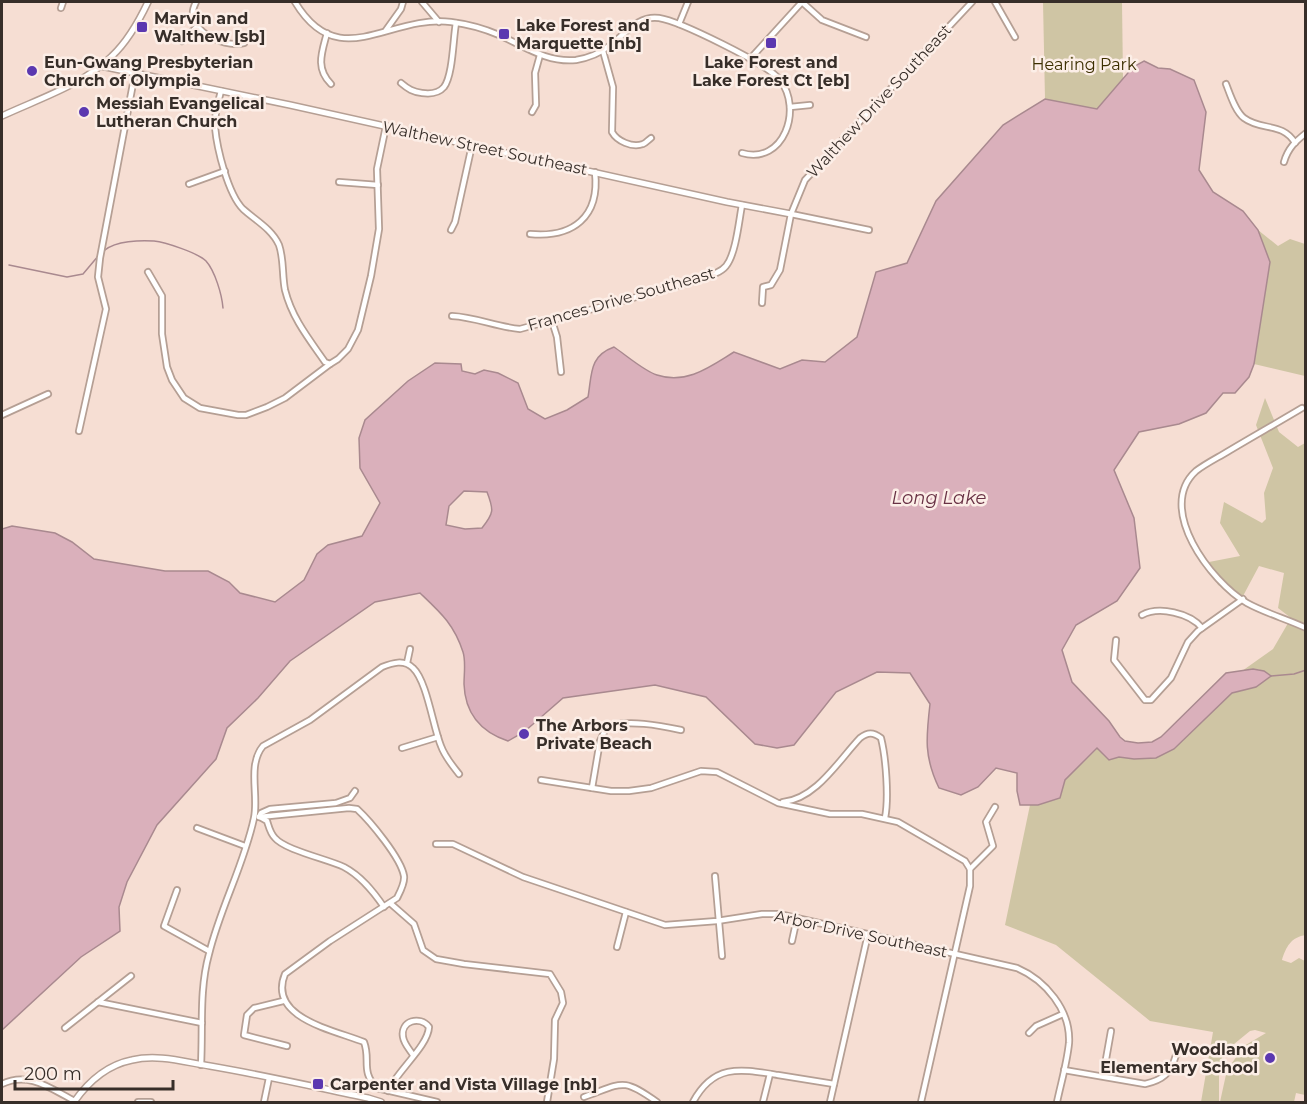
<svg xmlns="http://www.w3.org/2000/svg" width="1307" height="1104" viewBox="0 0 1307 1104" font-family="Montserrat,sans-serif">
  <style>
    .green { fill: #cfc5a4 }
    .water { fill: #dab0bb; stroke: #a9898f; stroke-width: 1.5; fill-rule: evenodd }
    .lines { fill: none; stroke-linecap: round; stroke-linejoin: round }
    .stream { stroke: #a9898f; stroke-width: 1.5 }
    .minor-casing { stroke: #b59f94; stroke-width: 8 }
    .tertiary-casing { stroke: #b59f94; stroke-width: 8 }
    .minor { stroke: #fff; stroke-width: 4.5 }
    .tertiary { stroke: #fff; stroke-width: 5 }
    .poi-dot { fill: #5b38b0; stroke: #fceee7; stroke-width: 2 }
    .labels { text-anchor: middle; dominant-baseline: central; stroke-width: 5; stroke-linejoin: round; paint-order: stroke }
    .poi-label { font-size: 16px; font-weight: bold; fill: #372e29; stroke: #fceee7; text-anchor: start }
    .park-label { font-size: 16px; fill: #3c2f00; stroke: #fceee7 }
    .street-label { font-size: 16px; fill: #372e29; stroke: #fceee7 }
    .water-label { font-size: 18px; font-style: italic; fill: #683144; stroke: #fceee7 }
  </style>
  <rect width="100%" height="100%" fill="#f6ded3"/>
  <g class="green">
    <polygon points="1043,2 1122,2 1123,79 1097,109 1045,99"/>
    <polygon points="1258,230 1278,246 1290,239 1305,244 1305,376 1254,364 1270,262"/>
    <path d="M1265 398 1279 432 1298 447 1305 443 1306 935C1291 937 1286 947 1282 960L1291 963 1299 958 1305 961V1095L1296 1093 1294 1102H1220L1227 1070 1244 1046 1266 1033 1255 1030 1250 1031 1223 1053 1219 1075V1102H1201L1213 1032 1150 1021 1056 945 1005 925 1030 805H1038L1060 798 1065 780 1098 748 1109 760 1119 757 1134 759 1174 749 1232 693 1256 687 1270 676C1262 668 1253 668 1242 671L1273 649 1291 618 1278 608 1284 573 1259 566 1243 596 1218 585 1209 562 1240 556 1220 523 1224 502 1262 523 1266 519 1264 493 1273 468 1256 425Z"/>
  </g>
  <path class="water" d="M1144 61 1158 68 1170 69 1194 80 1206 112 1199 170 1213 192 1243 211 1258 230 1270 262 1254 364 1249 377 1235 393H1223L1206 413 1179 424 1139 432 1114 470 1134 518 1140 568 1117 601 1076 625 1062 650 1072 682 1109 721 1120 737 1125 741 1138 743 1152 742 1161 737 1226 673 1253 669 1264 671 1271 676 1256 687 1232 693 1174 749 1156 758 1134 759 1119 757 1109 760 1097 748 1065 780 1060 798 1038 805H1020L1017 791V773L996 768 978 787 961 795 939 788C924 757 926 738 930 704L910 673 877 672 836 692 794 745 777 748 755 744 706 697 655 685 563 698 524 732 508 741C481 732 465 713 464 684 464 674 466 661 463 652 454 624 440 612 420 593L375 602 290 661 258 698 227 728 216 759 157 825 127 882 119 907 120 931 81 957 2 1030V529L12 526 55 533 72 542 94 559 165 571H208L229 582 240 593 275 602 304 580 317 554 328 545 362 536 380 503 360 468 359 438 365 420 408 381 435 363 461 364 462 371 475 374 484 370 498 373 518 383 528 409 545 419 567 410 588 397C592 374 589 356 614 347 626 355 644 371 657 375 687 385 711 366 734 352L780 369 802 360 825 362 857 337 876 272 907 263 936 201 1003 125 1045 99 1097 109 1133 67ZM464 491 487 492C494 510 494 513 482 528L465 529 446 525 449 506Z"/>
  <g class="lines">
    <g class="stream">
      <path d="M105 250C116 241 140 240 154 241 165 242 198 253 206 261 215 271 222 295 223 308"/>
      <polyline points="9,265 67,277 83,274 99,255"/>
      <polyline points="1271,676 1294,674 1306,670"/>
    </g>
    <g class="minor-casing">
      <g id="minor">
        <path d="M196 2C194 6 192 11 193 16 197 36 227 47 244 43"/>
        <path d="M295 2C339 75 389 14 451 22 467 24 485 29 499 35 524 46 547 63 576 60 588 58 599 54 609 46 625 35 637 15 659 18 679 21 768 64 780 80 803 109 784 165 742 153"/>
        <polyline points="422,2 439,22"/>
        <polyline points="802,2 822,20 866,37"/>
        <polyline points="995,2 1015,37"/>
        <polyline points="61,8 63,2"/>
        <polyline points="679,24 688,2"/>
        <polyline points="386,30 401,9 403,2"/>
        <path d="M327 33C322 52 315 68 331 84"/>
        <polyline points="182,41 198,26"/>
        <path d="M603 51 613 87 612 132C617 141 632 148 643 144 646 143 648 140 651 138"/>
        <polyline points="750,59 802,2"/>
        <path d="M401 83C408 89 413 92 422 93 429 94 438 94 444 87 453 75 453 39 456 23"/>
        <path d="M1226 84C1230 94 1235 111 1244 118 1261 131 1283 122 1295 143"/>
        <path d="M221 91C218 103 214 115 215 127 217 149 228 194 243 209 255 220 272 229 279 245 284 259 282 275 285 290 292 318 309 339 325 362L330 364"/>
        <polyline points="790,107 810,105"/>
        <polyline points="532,112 536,105 535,73 540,55"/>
        <path d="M1284 162C1288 148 1295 142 1306 133"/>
        <polyline points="339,182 378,185"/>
        <polyline points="189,184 225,171"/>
        <polyline points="791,214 869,230"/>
        <polyline points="451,230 455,222 472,145"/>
        <path d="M530 234C573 238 600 217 595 172"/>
        <polyline points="148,272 162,296 162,334 167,367 172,380 184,398 200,408 238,415 246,415 267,407 285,398 330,364 338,359 348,349 358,330 371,276 379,229 377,169 386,126"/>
        <polyline points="762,303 763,287 771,285 780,270 791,214 805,180 972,2"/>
        <path d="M452 316C475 317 497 327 520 329L691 282C701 278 719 275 726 266 736 254 739 220 742 205"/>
        <polyline points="552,321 557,337 561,372"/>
        <path d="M1302 408C1277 423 1252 437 1227 452 1217 458 1205 464 1196 471 1155 508 1211 582 1247 603 1265 613 1287 619 1306 628"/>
        <polyline points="2,415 48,394"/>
        <polyline points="79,431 106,309 98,277 100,258 135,73"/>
        <path d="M1142 615C1159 606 1190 613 1202 628"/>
        <polyline points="1116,640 1114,660 1145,700 1151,700 1171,678 1188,642 1198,631 1243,599"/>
        <polyline points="407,663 410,649"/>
        <polyline points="402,748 438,737"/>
        <polyline points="541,780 611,791 629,791 651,788 701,771 717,772 778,803 830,814 862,814 898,822 965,861 970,869"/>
        <path d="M592 788 600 741 607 726C630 720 658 725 681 730"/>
        <path d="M783 802C816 799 839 760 860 738 868 732 873 732 881 738 886 758 889 798 885 818"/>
        <path d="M259 817 349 808 357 809C370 821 401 858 404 876 405 883 400 892 397 898L330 941 285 974C267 1018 334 1030 364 1042 371 1060 360 1071 377 1088L437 1102"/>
        <polyline points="259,817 261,813 270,809 336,803 350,798 355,791"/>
        <path d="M260 817 267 821C269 827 270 833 275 838 285 850 327 859 344 867 361 876 373 891 384 907"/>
        <polyline points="197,828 245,846"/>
        <path d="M436 844H453L523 877 665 925 717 921 762 914H779L1017 968C1045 980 1071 1010 1069 1043 1067 1063 1061 1083 1057 1102"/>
        <polyline points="715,876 722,956"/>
        <polyline points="177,890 164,926 209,951"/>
        <polyline points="390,903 414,924 423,950 436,959 464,964 550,974 561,992 563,1003 555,1020 554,1059 547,1102"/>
        <polyline points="792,941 797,918"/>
        <polyline points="617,947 626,912"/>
        <polyline points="283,1001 254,1008 247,1015 244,1035 287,1046"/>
        <polyline points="98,1002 202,1023"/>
        <polyline points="65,1028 131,976"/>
        <polyline points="1029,1033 1036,1026 1063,1014"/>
        <path d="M201 1065C203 1028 199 990 209 954 220 908 244 865 254 818 259 796 247 765 263 746L310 720 382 667C392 663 404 659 413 668 427 681 433 727 441 746 445 757 452 765 459 774"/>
        <path d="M1064 1070 1145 1084C1163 1080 1171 1073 1176 1055"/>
        <polyline points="1103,1076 1111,1031"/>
        <path d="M2 1084C29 1071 51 1089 75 1101"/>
        <path d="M388 1091C398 1070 428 1046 429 1027 420 1015 400 1021 403 1037 404 1044 410 1050 413 1055"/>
        <path d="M584 1097C623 1083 622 1077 657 1102"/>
        <polyline points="138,1102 151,1102"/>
        <polyline points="264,1102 269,1078"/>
        <path d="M693 1102C714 1063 741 1069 778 1075 797 1078 816 1081 834 1084"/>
        <polyline points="763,1102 770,1074"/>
        <polyline points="830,1102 868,934"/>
        <polyline points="921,1102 970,886 970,869 993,846 986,822 995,807"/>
      </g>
    </g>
    <g class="tertiary-casing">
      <g id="tertiary">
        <polyline points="101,66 290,105 727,202 791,214"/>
        <path d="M2 116C38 99 83 85 112 56 128 41 139 21 148 2"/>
        <path d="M74 1102C88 1082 107 1065 132 1060 158 1054 184 1062 210 1066 263 1075 315 1087 368 1098L381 1102"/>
      </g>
    </g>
    <use href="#minor" class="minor"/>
    <use href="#tertiary" class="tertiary"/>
  </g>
  <g class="poi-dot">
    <rect x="136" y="21" width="12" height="12" rx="3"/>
    <rect x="498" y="28" width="12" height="12" rx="3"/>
    <rect x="765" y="37" width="12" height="12" rx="3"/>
    <circle cx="32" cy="71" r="6"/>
    <circle cx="84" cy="112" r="6"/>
    <circle cx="524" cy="734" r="6"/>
    <circle cx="1270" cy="1058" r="6"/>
    <rect x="312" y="1078" width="12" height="12" rx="3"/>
  </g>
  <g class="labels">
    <g class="poi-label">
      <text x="154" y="18">Marvin and<tspan x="154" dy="18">Walthew [sb]</tspan></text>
      <text x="516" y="25">Lake Forest and<tspan x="516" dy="18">Marquette [nb]</tspan></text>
      <text x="44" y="62">Eun-Gwang Presbyterian<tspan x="44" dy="18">Church of Olympia</tspan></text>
      <text x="771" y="62" text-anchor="middle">Lake Forest and<tspan x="771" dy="18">Lake Forest Ct [eb]</tspan></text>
      <text x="96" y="103">Messiah Evangelical<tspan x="96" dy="18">Lutheran Church</tspan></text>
      <text x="536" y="725">The Arbors<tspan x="536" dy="18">Private Beach</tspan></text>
      <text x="1258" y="1049" text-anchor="end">Woodland<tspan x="1258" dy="18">Elementary School</tspan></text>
      <text x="330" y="1084">Carpenter and Vista Village [nb]</text>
    </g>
    <g class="park-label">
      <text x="1084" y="64">Hearing Park</text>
    </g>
    <g class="street-label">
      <text transform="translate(879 101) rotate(-47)">Walthew Drive Southeast</text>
      <text transform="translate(485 148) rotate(12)">Walthew Street Southeast</text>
      <text transform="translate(621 299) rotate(-16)">Frances Drive Southeast</text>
      <text transform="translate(861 934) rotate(12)">Arbor Drive Southeast</text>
    </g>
    <g class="water-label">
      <text x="939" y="498">Long Lake</text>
    </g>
  </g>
  <rect width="1307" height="1104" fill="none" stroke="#372e29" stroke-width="6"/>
  <path d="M15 1080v9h158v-9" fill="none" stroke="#372e29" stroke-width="3"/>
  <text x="24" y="1080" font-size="18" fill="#372e29" stroke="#fceee7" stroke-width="4.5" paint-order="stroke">200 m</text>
</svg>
